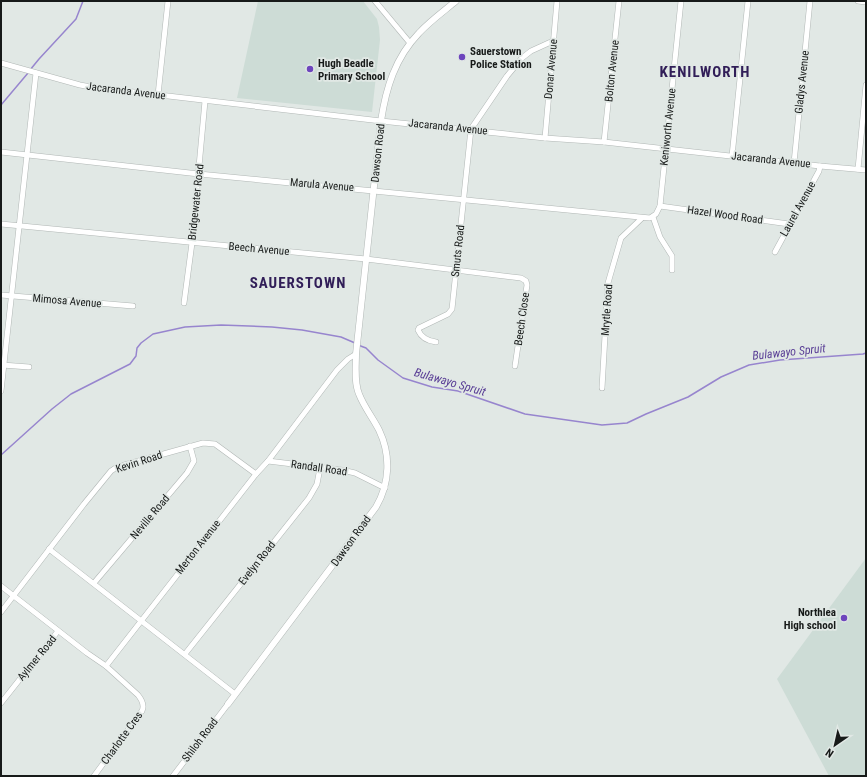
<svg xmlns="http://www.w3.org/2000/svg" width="867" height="777" viewBox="0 0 867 777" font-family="'Roboto Condensed',sans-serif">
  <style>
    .built { fill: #cddcd6 }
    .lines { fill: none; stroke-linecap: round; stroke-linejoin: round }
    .stream { stroke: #9785ce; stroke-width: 1.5 }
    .minor-casing { stroke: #b1b7b5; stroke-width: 6 }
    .tertiary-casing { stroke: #b1b7b5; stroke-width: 7 }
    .minor { stroke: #fff; stroke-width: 5 }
    .tertiary { stroke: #fff; stroke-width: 6 }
    .poi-dot { fill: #6d45bd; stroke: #e1e8e5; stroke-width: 1.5 }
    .labels { text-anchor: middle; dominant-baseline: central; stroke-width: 3.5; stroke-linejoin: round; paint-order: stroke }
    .poi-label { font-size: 11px; font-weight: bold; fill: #171a19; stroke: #e1e8e5; text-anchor: start }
    .street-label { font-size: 11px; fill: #171a19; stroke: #e1e8e5 }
    .water-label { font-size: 12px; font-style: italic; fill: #5a3f96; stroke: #e1e8e5 }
    .district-label { font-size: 15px; font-weight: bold; letter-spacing: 1px; fill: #311e58; stroke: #e1e8e5 }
  </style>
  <rect width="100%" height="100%" fill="#e1e8e5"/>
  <g class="built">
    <polygon points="258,1 363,1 377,19 379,27 380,40 372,112 237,98"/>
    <polygon points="866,558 866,776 829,776 777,679"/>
  </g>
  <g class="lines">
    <g class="stream">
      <polyline points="30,70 39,59 76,19 83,1"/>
      <polyline points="1,105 28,73"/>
      <polyline points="358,345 366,348 378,360 403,378 432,387 458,391 525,414 602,425 627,423 646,414 688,397 721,377 749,365 780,360 863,354 866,353"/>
      <polyline points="1,455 52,409 71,394 130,364 136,356 137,348 141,343 153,334 185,327 221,325 272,327 302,330 341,337 355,343"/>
    </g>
    <g class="minor-casing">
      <g id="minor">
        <polyline points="375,1 410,43"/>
        <polyline points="858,1 866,2"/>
        <polyline points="1,63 80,85 91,87 381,121 545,138 604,142 820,166 866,170"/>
        <polyline points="158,95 168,1"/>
        <polyline points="545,138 557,1"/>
        <polyline points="604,142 619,1"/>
        <polyline points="1,152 199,174 650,218 656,214 660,206 681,1"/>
        <polyline points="732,156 748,1"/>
        <polyline points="794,163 810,1"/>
        <polyline points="858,169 866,85"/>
        <polyline points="660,206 789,224"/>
        <polyline points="653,217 660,237 672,256 672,270"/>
        <polyline points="1,224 366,259 521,278 526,281 527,285 515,366"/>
        <polyline points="775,252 819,171 820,166"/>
        <polyline points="1,295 133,306"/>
        <polyline points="184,303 192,243 205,101"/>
        <path d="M436 342C428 341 421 337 418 330L419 328 448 314 452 309 471 129 507 76 522 58 531 51 553 41"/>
        <polyline points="2,365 29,367"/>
        <polyline points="602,388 608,283 621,238 642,218"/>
        <polyline points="1,391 36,73"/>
        <polyline points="268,461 337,370 348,359 356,354"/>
        <polyline points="49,549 235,694"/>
        <polyline points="94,583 187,473 194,461 190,446"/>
        <path d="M1 586 87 653 106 666 138 695C142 700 145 705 142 711L94 776"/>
        <polyline points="1,612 84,504 111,471 117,467 203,443 215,444 256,474"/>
        <polyline points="185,654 309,498 317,484 320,468"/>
        <polyline points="106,666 256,474 268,461 342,470 355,473 385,488"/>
        <polyline points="1,703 58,631"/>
        <polyline points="173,776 228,704"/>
      </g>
    </g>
    <g class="tertiary-casing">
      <path id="tertiary" d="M228 704 335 562 376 507C390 483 391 455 379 430 373 418 364 407 359 394 354 382 356 367 356 354L381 121C386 88 395 58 419 33 430 21 444 11 456 1"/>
    </g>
    <use href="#minor" class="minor"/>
    <use href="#tertiary" class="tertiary"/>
  </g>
  <g class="poi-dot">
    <circle cx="462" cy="57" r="4"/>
    <circle cx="310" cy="69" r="4"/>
    <circle cx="844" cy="618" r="4"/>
  </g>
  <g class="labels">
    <g class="poi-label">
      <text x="470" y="51">Sauerstown<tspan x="470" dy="13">Police Station</tspan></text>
      <text x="318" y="63">Hugh Beadle<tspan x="318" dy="13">Primary School</tspan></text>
      <text x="836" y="612" text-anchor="end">Northlea<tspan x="836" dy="13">High school</tspan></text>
    </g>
    <g class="street-label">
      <text transform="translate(551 69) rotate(-85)">Donar Avenue</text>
      <text transform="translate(612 71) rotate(-84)">Bolton Avenue</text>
      <text transform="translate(802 82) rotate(-84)">Gladys Avenue</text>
      <text transform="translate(126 91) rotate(7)">Jacaranda Avenue</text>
      <text transform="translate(448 127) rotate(6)">Jacaranda Avenue</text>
      <text transform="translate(668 127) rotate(-84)">Keniworth Avenue</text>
      <text transform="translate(378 153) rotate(-84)">Dawson Road</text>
      <text transform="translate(771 160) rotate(6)">Jacaranda Avenue</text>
      <text transform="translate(322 185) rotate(5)">Marula Avenue</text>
      <text transform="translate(196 202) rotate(-84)">Bridgewater Road</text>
      <text transform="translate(798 209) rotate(-61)">Laurel Avenue</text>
      <text transform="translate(725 215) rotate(8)">Hazel Wood Road</text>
      <text transform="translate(259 249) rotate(5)">Beech Avenue</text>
      <text transform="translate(458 251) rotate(-84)">Smuts Road</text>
      <text transform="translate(67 301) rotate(5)">Mimosa Avenue</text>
      <text transform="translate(607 310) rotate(-86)">Mrytle Road</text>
      <text transform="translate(522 319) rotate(-82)">Beech Close</text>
      <text transform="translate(139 462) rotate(-18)">Kevin Road</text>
      <text transform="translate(319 468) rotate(8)">Randall Road</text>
      <text transform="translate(150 517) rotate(-50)">Neville Road</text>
      <text transform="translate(351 541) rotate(-54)">Dawson Road</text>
      <text transform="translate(198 547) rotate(-52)">Merton Avenue</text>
      <text transform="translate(257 563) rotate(-52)">Evelyn Road</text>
      <text transform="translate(37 658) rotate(-51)">Aylmer Road</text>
      <text transform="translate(122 738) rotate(-54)">Charlotte Cres</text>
      <text transform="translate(200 740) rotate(-53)">Shiloh Road</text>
    </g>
    <g class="water-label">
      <text transform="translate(789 352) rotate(-6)">Bulawayo Spruit</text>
      <text transform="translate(450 382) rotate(16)">Bulawayo Spruit</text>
    </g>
    <g class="district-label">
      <text x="705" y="72">KENILWORTH</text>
      <text x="298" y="283">SAUERSTOWN</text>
    </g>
  </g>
  <rect width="867" height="777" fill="none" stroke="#171a19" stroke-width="4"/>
  <g transform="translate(835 745) rotate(214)" stroke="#e1e8e5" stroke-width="3" paint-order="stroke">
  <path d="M0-3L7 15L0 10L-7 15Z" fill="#171a19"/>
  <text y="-6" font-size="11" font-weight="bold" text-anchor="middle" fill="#171a19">N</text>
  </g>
</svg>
